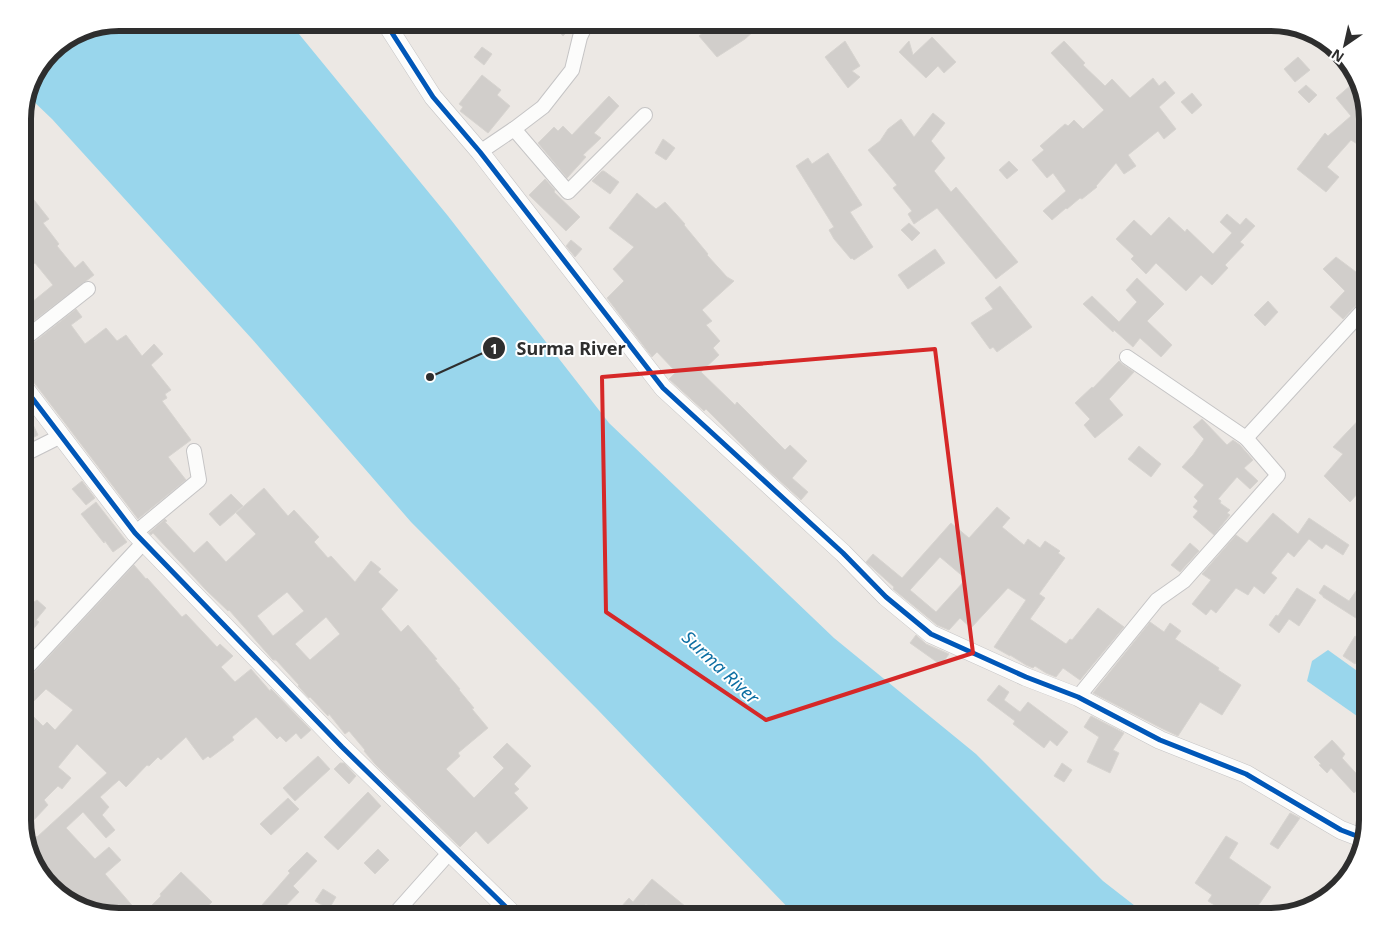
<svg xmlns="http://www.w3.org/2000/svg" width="1390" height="939" viewBox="0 0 1390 939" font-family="'Noto Sans',sans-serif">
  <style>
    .water { fill: #99d6ec }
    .building { fill: #d1cecb; stroke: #d7d4d0; fill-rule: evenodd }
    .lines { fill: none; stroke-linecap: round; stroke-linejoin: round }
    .minor-casing { stroke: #c5c4c5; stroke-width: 16 }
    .tertiary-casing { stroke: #c5c4c5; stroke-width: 19 }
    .minor { stroke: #fcfcfb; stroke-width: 14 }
    .tertiary { stroke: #fcfcfb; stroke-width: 18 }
    .cycleway-casing { stroke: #fff; stroke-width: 8 }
    .cycleway { stroke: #0057b8; stroke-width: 5 }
    .marked { fill: none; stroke: #d62828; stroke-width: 4; stroke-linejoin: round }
    .labels { text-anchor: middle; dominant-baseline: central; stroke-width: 4; stroke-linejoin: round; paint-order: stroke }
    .water-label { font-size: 18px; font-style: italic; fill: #0d6fa3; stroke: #fff }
    .rim { fill: none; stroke: #2e2e2e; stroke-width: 6 }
    .leader { fill: none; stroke: #2e2e2e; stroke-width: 2 }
    .callout-dot { fill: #2e2e2e; stroke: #fff; stroke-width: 2 }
    .mark-label { font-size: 15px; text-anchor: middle; font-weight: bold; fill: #fff }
    .callout-label { font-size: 18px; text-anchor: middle; font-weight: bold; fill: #2e2e2e; stroke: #fff; stroke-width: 4; stroke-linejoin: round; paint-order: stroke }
  </style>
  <rect width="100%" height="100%" fill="#ece8e4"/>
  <g class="water">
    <polygon points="119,22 290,23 448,216 609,423 834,638 976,754 1103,881 1148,916 796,916 598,710 411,522 252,339 52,119 30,98 51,51 82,30"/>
    <polygon points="1328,650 1367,678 1367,702 1357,716 1307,681 1312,661"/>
  </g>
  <g class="building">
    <polygon points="550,22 577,22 563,36"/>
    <polygon points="717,22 764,22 745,39 717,57 699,36"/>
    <polygon points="932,37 956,62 944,73 938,66 926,78 899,52 909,41 913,55"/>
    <polygon points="845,41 860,66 852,71 860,77 848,88 825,57"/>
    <polygon points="1064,41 1085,63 1083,65 1105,86 1112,79 1130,98 1153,78 1159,86 1165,81 1175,93 1159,107 1176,129 1164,139 1158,131 1128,155 1136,166 1124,174 1116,163 1096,186 1097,187 1082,199 1080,198 1067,209 1066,208 1052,220 1043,211 1066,191 1053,173 1047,178 1032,160 1044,150 1040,146 1065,124 1068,126 1074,120 1083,129 1104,110 1051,53"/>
    <polygon points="482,47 492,54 484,65 474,57"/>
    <polygon points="1298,57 1310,70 1295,82 1284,69"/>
    <polygon points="482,75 501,90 497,95 510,106 488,133 460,111 463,107 459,104"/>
    <polygon points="1306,85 1317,95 1309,103 1298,92"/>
    <polygon points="1351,85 1363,98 1368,119 1368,151 1351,140 1327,167 1339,177 1326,192 1297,169 1325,133 1328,136 1351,116 1336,98"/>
    <polygon points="1192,93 1202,105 1192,114 1181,102"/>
    <polygon points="609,96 619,106 594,133 601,138 583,155 586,157 567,178 538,143 554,127 558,131 563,126 572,135"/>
    <polygon points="933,113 945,123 931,141 945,158 934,171 951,192 956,187 1018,262 996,279 937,208 914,224 908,214 912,211 893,188 897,185 868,150 880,141 888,129 901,119 914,137"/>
    <polygon points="663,139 675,148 666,160 655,153"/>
    <polygon points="828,153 862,205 850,212 873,247 854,260 852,258 851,259 834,239 829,230 834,227 796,166 808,158 812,164"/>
    <polygon points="1009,161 1018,170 1007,179 999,170"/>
    <polygon points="602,171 604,171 619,182 610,194 592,181"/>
    <polygon points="545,179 555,190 554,192 580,217 566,231 529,195"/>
    <polygon points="23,186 49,219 43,223 59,244 57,246 75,268 83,261 94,275 23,329 23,293 31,303 53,285 35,263 23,272"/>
    <polygon points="637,193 656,209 665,202 685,224 684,225 708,254 707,255 727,277 734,281 702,310 712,321 706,325 720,341 713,348 719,355 701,372 735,405 737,402 785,450 790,445 807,461 792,478 808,492 801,500 758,461 706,409 704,411 669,379 676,372 657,352 652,357 607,298 624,281 613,269 634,247 609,228"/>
    <polygon points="1227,214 1240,225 1246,218 1255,226 1240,242 1244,245 1225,265 1228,268 1212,285 1201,275 1186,291 1156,263 1146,274 1131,259 1134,256 1116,239 1134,220 1151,236 1169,217 1185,232 1187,229 1213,254 1232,233 1220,222"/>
    <polygon points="909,223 920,233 912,241 901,230"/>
    <polygon points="571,240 582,249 575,257 566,246"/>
    <polygon points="935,249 945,263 908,289 898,275"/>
    <polygon points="1336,257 1356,272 1368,261 1368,297 1361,300 1343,319 1330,307 1345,291 1323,269"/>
    <polygon points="1137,278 1164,304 1147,321 1172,345 1161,357 1140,338 1133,347 1114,330 1113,332 1083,304 1092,296 1119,322 1137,302 1126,290"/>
    <polygon points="1000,286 1032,327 997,352 993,347 990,349 971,323 993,309 985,298"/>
    <polygon points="1268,301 1278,312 1265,326 1254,315"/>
    <polygon points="76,309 82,317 71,325 85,344 106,328 117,341 126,335 142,356 154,344 163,354 151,365 171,390 165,394 167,398 162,401 191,440 168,457 186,480 138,519 23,368 23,349 28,347"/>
    <polygon points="1119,361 1122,364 1134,372 1109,399 1123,415 1095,438 1084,425 1090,419 1075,403 1092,387 1093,388"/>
    <polygon points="23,404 38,435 23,443"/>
    <polygon points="1368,410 1368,482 1350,502 1324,476 1343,454 1333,447"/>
    <polygon points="1202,419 1227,445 1233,440 1240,445 1253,460 1244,468 1258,481 1250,489 1237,477 1218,499 1221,501 1220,503 1230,510 1227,513 1230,515 1214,535 1193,517 1198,511 1193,507 1198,501 1194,497 1204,485 1182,467 1193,455 1204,439 1193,427"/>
    <polygon points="1139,446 1161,464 1151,477 1128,459"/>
    <polygon points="82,481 95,498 86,505 72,489"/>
    <path d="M264 488 288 516 294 510 319 537 314 542 328 558 331 556 355 582 371 561 381 569 378 572 398 590 381 609 401 632 408 625 437 659 435 660 460 689 459 690 474 708 472 709 488 728 458 753 460 756 446 769 474 798 504 768 493 757 507 743 531 766 514 784 519 789 514 793 528 808 488 844 476 831 460 847 375 764 364 751 365 750 349 731 345 734 329 714 328 716 310 697 309 698 298 686 299 685 276 660H273L229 610 228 611 206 590 153 533 151 535 149 533 165 519 167 521 165 522 194 553 207 541 226 562 256 534 236 513ZM287 592 304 611 273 636 257 616ZM326 617 340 634 310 660 295 644Z"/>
    <polygon points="231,494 243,506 220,526 209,514"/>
    <polygon points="96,502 127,542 113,552 105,541 104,543 81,514"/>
    <path d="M997 507 1010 518 1002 527 1024 545 1028 539 1040 548 1045 541 1060 551 1058 553 1065 558 1039 594 1045 598 1030 619 1066 644 1070 639 1072 640 1098 608 1124 627 1080 680 1063 668 1056 677 1046 673 1035 666 1033 668 1026 665 1010 655V656L994 647 1026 600 1008 588 971 628 960 618 949 630 937 625 893 589 894 587 866 562 873 554 902 578 951 523 969 538ZM940 557 966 579 936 612 910 590Z"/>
    <polygon points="1273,513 1298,534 1309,518 1349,545 1343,555 1326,544 1322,549 1309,539 1294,557 1288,552 1271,573 1277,578 1264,594 1254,586 1248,595 1236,588 1216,613 1211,609 1206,615 1192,604 1211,580 1202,574 1236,535 1247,543"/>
    <polygon points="1190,543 1199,551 1180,572 1171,565"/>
    <path d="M134 565 146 579 147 578 182 617 186 614 217 647 220 644 233 656 221 667 235 682 251 669 270 691 271 689 311 730 301 739 296 733 286 742 280 736 277 739 256 717 232 737 234 740 210 758 208 756 203 760 186 737 161 760 158 757 149 766 147 765 126 787 119 780 100 797 109 807 102 815 115 830 106 838 83 812 66 828 95 859 109 847 121 860 105 874 136 910 128 916H119L108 913 102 906 98 910 65 900 35 868 28 843 36 836 37 837 107 773 77 744 58 767 71 778 62 789 58 786 44 800 48 805 32 822 23 812V681L29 678ZM46 689 73 710 55 730 47 722 43 726 26 709Z"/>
    <polygon points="1368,574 1368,608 1359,620 1323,597 1323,596 1319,593 1324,585 1349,601"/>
    <polygon points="1297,588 1316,600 1299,626 1289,619 1279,633 1269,625 1276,615 1278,616"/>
    <polygon points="23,593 34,602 37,600 46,608 36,620 39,622 23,642 23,616 28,610 23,606"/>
    <polygon points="1150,622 1164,632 1170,623 1181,631 1175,639 1219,668 1218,670 1241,685 1222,715 1200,702 1178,736 1161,728 1093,693"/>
    <polygon points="916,635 926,644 949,654 941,665 910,643"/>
    <polygon points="1355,636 1368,644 1368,665 1358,659 1355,664 1343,656"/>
    <polygon points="999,685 1009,692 1004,700 1020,712 1028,702 1068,732 1057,746 1050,740 1044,748 1013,724 1015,721 987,700"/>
    <polygon points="1091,716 1124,733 1113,750 1119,753 1110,773 1087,762 1099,737 1084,727"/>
    <polygon points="1332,740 1345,754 1342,758 1365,783 1354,793 1331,768 1327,773 1319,765 1321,764 1314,757"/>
    <polygon points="318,756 330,769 295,801 283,788"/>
    <polygon points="340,763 344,763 356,776 349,784 334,769"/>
    <polygon points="1062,763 1072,770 1064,782 1054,776"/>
    <polygon points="368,792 381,806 338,850 324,837"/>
    <polygon points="288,798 299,809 271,835 260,824"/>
    <polygon points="1290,813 1300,818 1278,849 1270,844"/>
    <polygon points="1226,836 1238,843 1229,858 1271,887 1251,916 1240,916 1226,907 1224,911 1208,901 1212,895 1195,883"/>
    <polygon points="378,849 389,860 375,874 364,863"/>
    <polygon points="307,852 317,861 293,886 299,892 276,916 262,905 290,873 288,871"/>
    <polygon points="181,872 212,902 197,916 141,916 161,896 160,894"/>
    <polygon points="652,879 697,916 662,916 646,904 635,916 613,916 629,898 633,902"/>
    <polygon points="323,889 336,897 329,909 315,901"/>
  </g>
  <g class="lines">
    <g class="minor-casing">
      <g id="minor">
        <polyline points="514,129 568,192 645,115"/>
        <polyline points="480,152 514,129 543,107 572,70 580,37 587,22"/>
        <polyline points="23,340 88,289"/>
        <polyline points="1246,438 1367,306"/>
        <polyline points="23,455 61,436"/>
        <polyline points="135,533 199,480 194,451"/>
        <polyline points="23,672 144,542"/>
        <polyline points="1078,697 1157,600 1184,581 1278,475 1246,438 1127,357"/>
        <polyline points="393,916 449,853"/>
      </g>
    </g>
    <g class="tertiary-casing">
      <g id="tertiary">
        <polyline points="385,22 433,97 480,152 663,388 843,553 886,597 931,634 1026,677 1078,697 1160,740 1246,774 1341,830 1362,838"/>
        <polyline points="23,386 135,533 342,747 515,916"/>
      </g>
    </g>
    <use href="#minor" class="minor"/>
    <use href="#tertiary" class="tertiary"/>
    <g class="cycleway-casing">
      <g id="cycleway">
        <polyline points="385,22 433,97 480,152 663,388 843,553 886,597 931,634 1026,677 1078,697 1160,740 1246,774 1341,830 1362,838"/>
        <polyline points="23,386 135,533 342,747 515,916"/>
      </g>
    </g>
    <use href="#cycleway" class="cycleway"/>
  </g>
  <path class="marked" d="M935 349 973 653 766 720 606 612 602 377Z"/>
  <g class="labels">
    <g class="water-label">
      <text transform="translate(721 667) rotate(43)">Surma River</text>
    </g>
  </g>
  <path d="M0 0H1390V939H0ZM119 31H1271A88 88 0 0 1 1359 119V820A88 88 0 0 1 1271 908H119A88 88 0 0 1 31 820V119A88 88 0 0 1 119 31Z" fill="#fff" fill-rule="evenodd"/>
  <path class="rim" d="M119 31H1271A88 88 0 0 1 1359 119V820A88 88 0 0 1 1271 908H119A88 88 0 0 1 31 820V119A88 88 0 0 1 119 31Z"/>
  <path class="leader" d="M430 377L494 348"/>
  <g class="callout-dot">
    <circle cx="430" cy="377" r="5"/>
    <circle cx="494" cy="348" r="12"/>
  </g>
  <g class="mark-label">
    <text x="494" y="354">1</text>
  </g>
  <g class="callout-label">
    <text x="571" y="355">Surma River</text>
  </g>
  <g transform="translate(1345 45) rotate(214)" stroke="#ffffff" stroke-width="4" paint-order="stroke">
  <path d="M0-4L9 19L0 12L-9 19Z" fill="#2e2e2e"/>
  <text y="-8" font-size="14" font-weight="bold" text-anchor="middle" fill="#2e2e2e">N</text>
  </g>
</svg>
